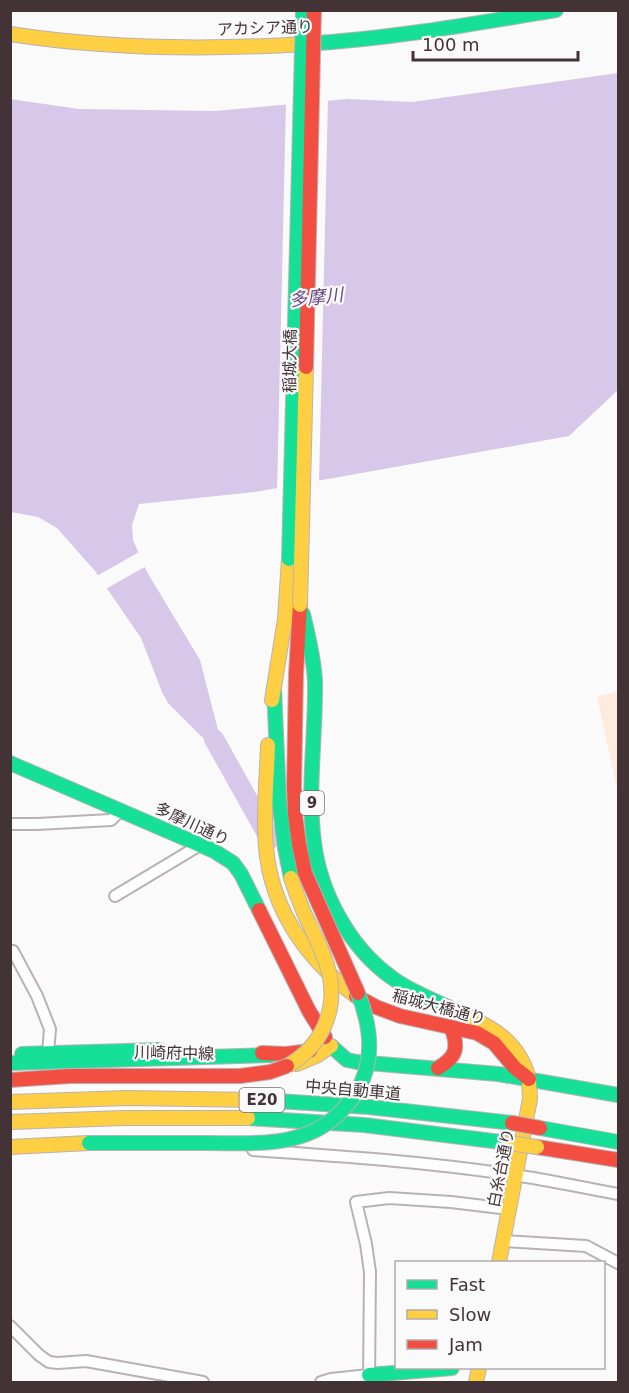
<svg xmlns="http://www.w3.org/2000/svg" width="629" height="1393" viewBox="0 0 629 1393" font-family="'DejaVu Sans','Noto Sans JP',sans-serif">
  <style>
    .green { fill: #fcebde }
    .water { fill: #d7c7e8 }
    .pier { fill: #fafafa }
    .lines { fill: none; stroke-linecap: round; stroke-linejoin: round }
    .river { stroke: #d7c7e8; stroke-width: 20 }
    .street-casing { stroke: #b9b2b4; stroke-width: 14 }
    .fast-casing { stroke: #b9b2b4; stroke-width: 16 }
    .slow-casing { stroke: #b9b2b4; stroke-width: 16 }
    .jam-casing { stroke: #b9b2b4; stroke-width: 16 }
    .street { stroke: #fefefe; stroke-width: 10 }
    .fast { stroke: #16e098; stroke-width: 14 }
    .slow { stroke: #ffcf43; stroke-width: 14 }
    .jam { stroke: #f24e42; stroke-width: 14 }
    .fast-bridge-casing { stroke: #b9b2b4; stroke-width: 16; stroke-linecap: butt }
    .slow-bridge-casing { stroke: #b9b2b4; stroke-width: 16; stroke-linecap: butt }
    .jam-bridge-casing { stroke: #b9b2b4; stroke-width: 16; stroke-linecap: butt }
    .fast-bridge { stroke: #16e098; stroke-width: 14 }
    .slow-bridge { stroke: #ffcf43; stroke-width: 14 }
    .jam-bridge { stroke: #f24e42; stroke-width: 14 }
    .labels { text-anchor: middle; dominant-baseline: central; stroke-width: 4.5; stroke-linejoin: round; paint-order: stroke }
    .shield { fill: #fafafa; stroke: #7a6f72; stroke-width: 1.5 }
    .shield-label { font-size: 15px; font-weight: bold; fill: #433337 }
    .street-label { font-size: 16px; fill: #433337; stroke: #fafafa }
    .water-label { font-size: 18px; font-style: italic; fill: #664682; stroke: #fafafa }
  </style>
  <rect width="100%" height="100%" fill="#fafafa"/>
  <polygon class="green" points="618,692 618,794 597,696"/>
  <polygon class="water" points="618,73 618,390 569,436 255,492 139,504 132,525 133,540 147,572 200,660 226,761 168,703 162,692 141,638 95,571 57,528 38,517 11,512 10,99 79,109 215,111 347,99 412,102"/>
  <g class="pier">
    <polygon points="328,98 319,484 277,491 286,102"/>
    <polygon points="141,551 148,565 104,590 95,577"/>
  </g>
  <g class="lines">
    <polyline class="river" points="214,739 270,839"/>
    <g class="street-casing">
      <g id="street">
        <polyline points="10,824 37,824 111,820 121,810"/>
        <polyline points="115,896 200,845"/>
        <polyline points="10,951 13,951 37,996 50,1029 48,1053"/>
        <path d="M253 1150C340 1156 428 1162 514 1175 549 1180 584 1188 618 1194"/>
        <polyline points="503,1241 586,1246 618,1263"/>
        <polyline points="10,1326 39,1355 49,1362 58,1363 86,1361 203,1382"/>
        <polyline points="321,1382 331,1379 369,1375"/>
        <polyline points="369,1382 370,1272 366,1244 356,1202 389,1198 451,1202 509,1209"/>
      </g>
    </g>
    <g class="fast-casing">
      <g id="fast">
        <path d="M304 44C389 39 473 24 556 10"/>
        <path d="M303 614C308 636 314 658 315 681 316 734 307 790 314 842 320 892 349 947 391 977 408 990 429 998 448 1007"/>
        <polyline points="274,688 279,800 285,848 291,878"/>
        <polyline points="10,763 214,851 233,863 241,874 259,910"/>
        <polyline points="331,1046 347,1060 357,1062 498,1074 618,1095"/>
        <polyline points="22,1054 160,1050"/>
        <polyline points="10,1063 271,1055"/>
        <polyline points="262,1100 369,1107 512,1123"/>
        <polyline points="248,1118 364,1125 509,1143"/>
        <polyline points="540,1128 618,1142"/>
        <polyline points="369,1375 452,1368"/>
      </g>
    </g>
    <g class="slow-casing">
      <g id="slow">
        <path d="M10 34C107 49 207 50 304 44"/>
        <polyline points="272,700 285,619 289,559"/>
        <path d="M268 745C267 779 263 813 266 847 271 909 307 960 356 996"/>
        <path d="M448 1007C485 1025 517 1035 529 1079"/>
        <polyline points="297,1064 316,1056 331,1046"/>
        <polyline points="10,1102 127,1098 262,1100"/>
        <polyline points="10,1122 124,1118 248,1118"/>
        <polyline points="10,1147 89,1143"/>
        <polyline points="499,1262 530,1099 529,1079"/>
        <polyline points="476,1382 479,1368"/>
      </g>
    </g>
    <g class="jam-casing">
      <g id="jam">
        <polyline points="300,605 296,674 294,787 295,814 299,844 305,873"/>
        <polyline points="259,910 309,1011 325,1037"/>
        <polyline points="356,996 376,1007 400,1016 477,1033 494,1043 515,1068 529,1079"/>
        <polyline points="262,1053 286,1054 310,1051"/>
        <path d="M438 1068C457 1057 459 1047 451 1027"/>
        <polyline points="537,1147 618,1160"/>
      </g>
    </g>
    <use href="#street" class="street"/>
    <use href="#fast" class="fast"/>
    <use href="#slow" class="slow"/>
    <use href="#jam" class="jam"/>
    <g class="fast-bridge-casing">
      <g id="fast-bridge">
        <polyline points="289,559 303,10"/>
        <path d="M89 1143C129 1143 168 1143 208 1143 240 1143 276 1146 307 1134 328 1126 343 1112 355 1094 376 1062 371 1027 358 993"/>
      </g>
    </g>
    <g class="slow-bridge-casing">
      <g id="slow-bridge">
        <polyline points="300,605 306,367"/>
        <path d="M287 1066C303 1057 316 1044 324 1027 343 984 322 951 304 913 299 901 295 890 291 878"/>
        <polyline points="509,1143 537,1147"/>
      </g>
    </g>
    <g class="jam-bridge-casing">
      <g id="jam-bridge">
        <polyline points="306,367 314,10"/>
        <polyline points="305,873 358,993"/>
        <polyline points="10,1080 70,1076 240,1076 270,1072 287,1066"/>
        <polyline points="512,1123 540,1128"/>
      </g>
    </g>
    <use href="#fast-bridge" class="fast-bridge"/>
    <use href="#slow-bridge" class="slow-bridge"/>
    <use href="#jam-bridge" class="jam-bridge"/>
  </g>
  <g class="labels">
    <g class="shield">
      <rect x="300" y="791" width="24" height="24" rx="4.5"/>
      <rect x="239.5" y="1088" width="45" height="24" rx="4.5"/>
    </g>
    <g class="shield-label">
      <text x="312" y="803">9</text>
      <text x="262" y="1100">E20</text>
    </g>
    <g class="street-label">
      <text transform="translate(265 28) rotate(-2)">アカシア通り</text>
      <text transform="translate(290 361) rotate(-89)">稲城大橋</text>
      <text transform="translate(192 824) rotate(25)">多摩川通り</text>
      <text transform="translate(439 1007) rotate(15)">稲城大橋通り</text>
      <text transform="translate(174 1053) rotate(1)">川崎府中線</text>
      <text transform="translate(353 1090) rotate(5)">中央自動車道</text>
      <text transform="translate(501 1168) rotate(-79)">白糸台通り</text>
    </g>
    <g class="water-label">
      <text transform="translate(316 297) rotate(-6)">多摩川</text>
    </g>
  </g>
  <rect width="629" height="1393" fill="none" stroke="#433337" stroke-width="24"/>
  <rect x="395" y="1261" width="210" height="108" fill="#fafafa" stroke="#b1aaac" stroke-width="1.5"/>
  <rect x="407" y="1280" width="30" height="9" fill="#16e098" stroke="#b1aaac" stroke-width="1.5"/>
  <text x="449" y="1291" font-size="18" fill="#433337">Fast</text>
  <rect x="407" y="1310" width="30" height="9" fill="#ffcf43" stroke="#b1aaac" stroke-width="1.5"/>
  <text x="449" y="1321" font-size="18" fill="#433337">Slow</text>
  <rect x="407" y="1340" width="30" height="9" fill="#f24e42" stroke="#b1aaac" stroke-width="1.5"/>
  <text x="449" y="1351" font-size="18" fill="#433337">Jam</text>
  <path d="M413 51v9h165v-9" fill="none" stroke="#433337" stroke-width="3"/>
  <text x="422" y="51" font-size="18" fill="#433337" stroke="#fafafa" stroke-width="4.5" paint-order="stroke">100 m</text>
</svg>
